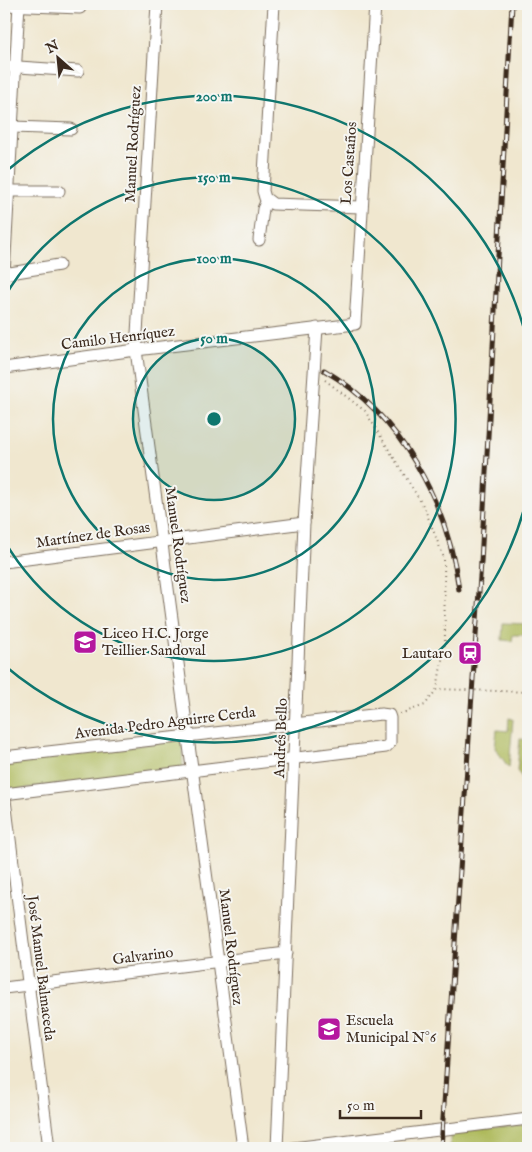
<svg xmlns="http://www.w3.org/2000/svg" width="532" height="1152" viewBox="0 0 532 1152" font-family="'IM FELL English',serif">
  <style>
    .green { fill: #aeba5c; stroke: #74723d }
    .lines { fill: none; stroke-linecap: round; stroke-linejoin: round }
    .minor-casing { stroke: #7a6c5c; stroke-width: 13 }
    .path { stroke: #7a6c5c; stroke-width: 2; stroke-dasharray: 1 4; stroke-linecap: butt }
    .minor { stroke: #fff; stroke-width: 11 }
    .rail-casing { stroke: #3b2a1e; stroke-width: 5 }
    .rail { stroke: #f6f6f2; stroke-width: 3; stroke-dasharray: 9; stroke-linecap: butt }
    .ring { fill: none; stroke: #0f766e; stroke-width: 2.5 }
    .labels { text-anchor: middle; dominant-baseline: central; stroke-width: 4; stroke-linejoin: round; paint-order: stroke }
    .street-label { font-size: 15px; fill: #3b2a1e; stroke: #f6f6f2 }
    .poi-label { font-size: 15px; fill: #3b2a1e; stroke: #f6f6f2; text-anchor: start }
    .centre { fill: #0f766e; stroke: #f6f6f2; stroke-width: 2.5 }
    .ring-label { font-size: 15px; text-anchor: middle; font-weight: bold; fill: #0f766e; stroke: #f6f6f2; stroke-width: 4; stroke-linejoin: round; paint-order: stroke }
  </style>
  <rect width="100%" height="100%" fill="#f6f6f2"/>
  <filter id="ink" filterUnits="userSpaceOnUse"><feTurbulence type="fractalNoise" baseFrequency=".02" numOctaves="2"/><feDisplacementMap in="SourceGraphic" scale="10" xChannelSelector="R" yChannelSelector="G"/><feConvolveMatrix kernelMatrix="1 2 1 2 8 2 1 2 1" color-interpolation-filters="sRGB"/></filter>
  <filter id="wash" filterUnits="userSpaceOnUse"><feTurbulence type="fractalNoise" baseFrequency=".0096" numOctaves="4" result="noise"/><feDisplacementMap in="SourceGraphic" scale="20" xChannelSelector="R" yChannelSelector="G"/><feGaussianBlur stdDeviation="1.12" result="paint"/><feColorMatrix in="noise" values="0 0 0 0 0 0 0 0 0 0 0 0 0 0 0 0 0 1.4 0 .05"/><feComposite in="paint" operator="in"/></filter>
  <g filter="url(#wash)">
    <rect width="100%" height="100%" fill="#f0e7cf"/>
    <g class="green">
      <polygon points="503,623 528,624 528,635 513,635 512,641 502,640"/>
      <polygon points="509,718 513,719 509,768 495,748 497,730 508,731"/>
      <polygon points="182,739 183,769 4,791 4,765"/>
      <polygon points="520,739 528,740 528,785 517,771"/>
      <polygon points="528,1124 528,1148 450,1148 451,1132"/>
    </g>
  </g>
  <g filter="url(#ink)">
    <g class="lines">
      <g class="minor-casing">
        <g id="minor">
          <polyline points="157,4 136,350 243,1148"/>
          <polyline points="274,4 263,191 265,198 273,204 361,207"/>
          <polyline points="4,5 80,8"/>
          <polyline points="4,66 78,71"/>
          <polyline points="13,127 71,129"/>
          <polyline points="9,191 59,191"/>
          <polyline points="259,240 263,209 267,200"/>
          <polyline points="4,274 19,4"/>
          <polyline points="4,274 59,265"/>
          <polyline points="4,368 136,350 355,324 375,4"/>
          <polyline points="4,562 304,523"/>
          <polyline points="4,757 381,714 389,715 390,718 390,743 386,747 4,794"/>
          <polyline points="4,792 49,1148"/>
          <polyline points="4,988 286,953"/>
          <polyline points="277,1148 304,523 317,328"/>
          <polyline points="293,1148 528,1119"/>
        </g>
      </g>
      <g class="path">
        <polyline points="325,380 365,411 424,507 444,558 445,643 437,689"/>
        <polyline points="400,714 425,705 437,689 528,692"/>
      </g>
      <use href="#minor" class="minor"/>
      <g class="rail-casing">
        <g id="rail">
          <path d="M324 370C401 415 448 503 459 590"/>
          <polyline points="441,1148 481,562 512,4"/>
        </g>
      </g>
      <use href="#rail" class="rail"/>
    </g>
  </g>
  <circle cx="214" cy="419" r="81" fill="#0f766e" fill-opacity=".12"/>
  <g class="ring">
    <circle cx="214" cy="419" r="81"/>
    <circle cx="214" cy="419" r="161"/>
    <path d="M4 298A242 242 0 1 1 4 540"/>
    <path d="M528 494A323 323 0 0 1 4 665M4 173A323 323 0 0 1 528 344"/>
  </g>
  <defs>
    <g id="school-square" transform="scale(1.25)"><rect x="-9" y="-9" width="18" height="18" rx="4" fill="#b5179e" stroke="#f6f6f2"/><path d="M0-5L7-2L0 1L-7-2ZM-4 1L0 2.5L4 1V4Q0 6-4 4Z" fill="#fff"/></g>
    <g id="station-square" transform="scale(1.25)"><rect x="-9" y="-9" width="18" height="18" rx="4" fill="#b5179e" stroke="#f6f6f2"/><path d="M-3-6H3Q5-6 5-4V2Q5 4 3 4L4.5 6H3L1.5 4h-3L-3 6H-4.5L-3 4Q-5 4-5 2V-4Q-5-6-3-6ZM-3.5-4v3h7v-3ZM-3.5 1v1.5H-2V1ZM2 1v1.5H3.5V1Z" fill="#fff"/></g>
  </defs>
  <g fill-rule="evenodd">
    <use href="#school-square" x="85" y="642"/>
    <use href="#station-square" x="470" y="653"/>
    <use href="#school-square" x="329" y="1029"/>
  </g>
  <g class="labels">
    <g class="street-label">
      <text transform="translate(133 144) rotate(-87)">Manuel Rodríguez</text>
      <text transform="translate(349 163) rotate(-86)">Los Castaños</text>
      <text transform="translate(118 338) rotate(-7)">Camilo Henríquez</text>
      <text transform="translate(93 535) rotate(-8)">Martínez de Rosas</text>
      <text transform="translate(178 545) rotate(82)">Manuel Rodríguez</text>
      <text transform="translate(165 723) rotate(-7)">Avenida Pedro Aguirre Cerda</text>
      <text transform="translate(281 738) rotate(-88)">Andrés Bello</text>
      <text transform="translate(231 947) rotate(83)">Manuel Rodríguez</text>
      <text transform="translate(143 956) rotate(-7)">Galvarino</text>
      <text transform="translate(41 968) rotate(83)">José Manuel Balmaceda</text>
    </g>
    <g class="poi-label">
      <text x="102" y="633">Liceo H.C. Jorge<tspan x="102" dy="17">Teillier Sandoval</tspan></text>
      <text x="452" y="653" text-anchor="end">Lautaro</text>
      <text x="346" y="1020">Escuela<tspan x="346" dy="17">Municipal N°6</tspan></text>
    </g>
  </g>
  <circle cx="214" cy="419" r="8" class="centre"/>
  <g class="ring-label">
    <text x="214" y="101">200 m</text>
    <text x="214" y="182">150 m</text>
    <text x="214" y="263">100 m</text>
    <text x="214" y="343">50 m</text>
  </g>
  <rect width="532" height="1152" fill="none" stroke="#f6f6f2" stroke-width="20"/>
  <g transform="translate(58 58) rotate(333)" stroke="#f6f6f2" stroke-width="4" paint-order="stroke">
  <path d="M0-4L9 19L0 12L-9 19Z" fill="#3b2a1e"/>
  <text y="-8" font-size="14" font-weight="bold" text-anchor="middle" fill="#3b2a1e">N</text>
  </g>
  <path d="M340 1110v8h81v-8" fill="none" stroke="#3b2a1e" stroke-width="2.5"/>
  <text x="347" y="1110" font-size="15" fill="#3b2a1e" stroke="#f6f6f2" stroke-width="4" paint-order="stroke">50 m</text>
</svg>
